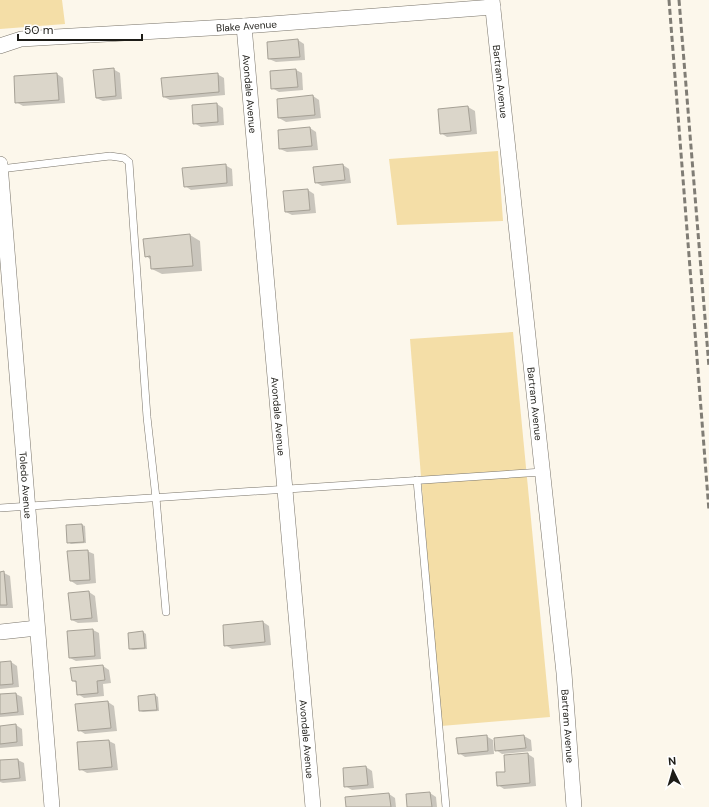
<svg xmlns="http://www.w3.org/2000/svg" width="709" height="807" viewBox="0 0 709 807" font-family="'DM Sans',sans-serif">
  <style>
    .green { fill: #f4dea7 }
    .shadow { fill: #0003 }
    .building { fill: #dbd6ca; stroke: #a6a196 }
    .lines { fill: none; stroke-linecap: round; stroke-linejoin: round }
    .lane-casing { stroke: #79746a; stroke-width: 8 }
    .street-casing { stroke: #79746a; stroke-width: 16 }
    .lane { stroke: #fff; stroke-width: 7 }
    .street { stroke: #fff; stroke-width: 15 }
    .rail { stroke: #807d75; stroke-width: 3; stroke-dasharray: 6 3; stroke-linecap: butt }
    .labels { text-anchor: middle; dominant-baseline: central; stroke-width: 3; stroke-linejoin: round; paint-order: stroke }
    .street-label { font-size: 10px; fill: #1d1c17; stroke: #fff }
  </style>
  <rect width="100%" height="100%" fill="#fcf7eb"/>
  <g class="green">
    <polygon points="0,0 62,0 65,24 0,29"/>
    <polygon points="498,151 503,221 397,225 389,159"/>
    <polygon points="513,332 550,717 441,726 410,339"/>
  </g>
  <g class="shadow">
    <polygon points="298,40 304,44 305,60 276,62 269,59"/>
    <polygon points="113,69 120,73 122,99 103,101 96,98"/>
    <polygon points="296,70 302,73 303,90 279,92 272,88"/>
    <polygon points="57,74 63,78 65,103 23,106 16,102"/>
    <polygon points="217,74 224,78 225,95 170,100 164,97"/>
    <polygon points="313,96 319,100 321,118 286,122 279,118"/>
    <polygon points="217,104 223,108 224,125 201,127 194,123"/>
    <polygon points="468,107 475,111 477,134 447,137 441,133 439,110"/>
    <polygon points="310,128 316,132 318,150 287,152 280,149"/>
    <polygon points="225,165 232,169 233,186 191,190 185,186"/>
    <polygon points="343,165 349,169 351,183 322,186 315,182"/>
    <polygon points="308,190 314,194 316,213 292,215 286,212 284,192"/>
    <polygon points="190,235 200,241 202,271 162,274 152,269 150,259 146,256"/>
    <polygon points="82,525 85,526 86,543 71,544 68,542"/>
    <polygon points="87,551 94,554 96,583 77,585 71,581"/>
    <polygon points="0,573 4,573 10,576 13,608 0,608"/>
    <polygon points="89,592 95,596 98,622 78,623 72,620"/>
    <polygon points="263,622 269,626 271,645 232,649 225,645"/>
    <polygon points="93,630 99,633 101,659 76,661 70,658"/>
    <polygon points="143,632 146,634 147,649 133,650 130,649"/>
    <polygon points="11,662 17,666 19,687 0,689 0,663"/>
    <polygon points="103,666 109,670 111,683 103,684 104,696 84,698 78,694 77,683 73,681 72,669"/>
    <polygon points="16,694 22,697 24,715 0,717 0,695"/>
    <polygon points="155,695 158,697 159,711 143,712 140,711 139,696"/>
    <polygon points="108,702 114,706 117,731 85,734 79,730"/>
    <polygon points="16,725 22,729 23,746 0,748 0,727"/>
    <polygon points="486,736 493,740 494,754 465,757 459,753"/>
    <polygon points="524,736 531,740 532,751 502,754 496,750 495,739"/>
    <polygon points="109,741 115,744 118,770 87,773 80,769"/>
    <polygon points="528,754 534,758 536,786 504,789 498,785 506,773"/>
    <polygon points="18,760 24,763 26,781 3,783 0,782 0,761"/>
    <polygon points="366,767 372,771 374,788 352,790 345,786"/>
    <polygon points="430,793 436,797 437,807 408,807 407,795"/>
    <polygon points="389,794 395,798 396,807 347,807"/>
  </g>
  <g class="building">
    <polygon points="298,39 300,57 268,59 267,42"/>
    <polygon points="114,68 116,96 96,98 93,70"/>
    <polygon points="296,69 298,87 271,89 270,71"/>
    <polygon points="57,73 59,100 15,103 14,76"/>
    <polygon points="218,73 219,92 163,97 161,78"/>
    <polygon points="313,95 315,115 278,118 277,99"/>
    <polygon points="217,103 218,122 193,124 192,105"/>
    <polygon points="468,106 471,131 440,134 438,109"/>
    <polygon points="310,127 312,146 279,149 278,130"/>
    <polygon points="226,164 227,183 184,187 182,168"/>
    <polygon points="343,164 345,180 315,183 313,167"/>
    <polygon points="308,189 310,210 285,212 283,191"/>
    <polygon points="190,234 193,266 151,269 150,256 145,257 143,239"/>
    <polygon points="82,524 84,542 67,543 66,525"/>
    <polygon points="88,550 90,580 70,581 67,551"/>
    <polygon points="4,571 7,605 0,605 0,572"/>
    <polygon points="89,591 92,618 71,620 68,593"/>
    <polygon points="263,621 265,642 224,646 223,625"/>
    <polygon points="93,629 95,656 69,658 67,631"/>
    <polygon points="143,631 145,648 129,649 128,633"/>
    <polygon points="11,661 13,684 0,685 0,662"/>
    <polygon points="103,665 105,680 97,681 98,693 77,695 76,681 72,681 70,668"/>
    <polygon points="16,693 18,712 0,714 0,694"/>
    <polygon points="155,694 157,710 139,711 138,696"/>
    <polygon points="108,701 111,728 78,731 75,704"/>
    <polygon points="16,724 17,742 0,744 0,726"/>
    <polygon points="487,735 488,751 458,754 456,738"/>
    <polygon points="524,735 526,748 495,751 494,738"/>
    <polygon points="109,740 112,767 79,770 77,742"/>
    <polygon points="528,753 530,783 497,786 496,772 505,772 504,755"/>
    <polygon points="18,759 20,778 0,780 0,760"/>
    <polygon points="366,766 368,785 344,787 343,768"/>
    <polygon points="430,792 432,807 407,807 406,794"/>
    <polygon points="389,793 391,807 346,807 345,797"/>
  </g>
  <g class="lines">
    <g class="lane-casing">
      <g id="lane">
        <polyline points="0,169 110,156 124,158 129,162 147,417 156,498 166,612"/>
        <polyline points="417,480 446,807"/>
        <polyline points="0,508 543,472"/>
      </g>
    </g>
    <g class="street-casing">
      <g id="street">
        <path id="s1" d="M492 0 564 673 574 807"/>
        <path id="s2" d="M244 26 313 807"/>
        <path id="s3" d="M0 46 21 39 244 26 493 7"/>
        <path id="s4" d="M0 164 52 807"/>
        <polyline points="0,632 37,628"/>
      </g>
    </g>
    <use href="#lane" class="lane"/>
    <use href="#street" class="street"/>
    <g class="rail">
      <polyline points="669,0 709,511"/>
      <polyline points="679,0 709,367"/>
    </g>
  </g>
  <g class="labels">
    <g class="street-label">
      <text stroke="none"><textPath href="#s3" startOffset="248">Blake Avenue</textPath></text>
      <text stroke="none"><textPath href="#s1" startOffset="82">Bartram Avenue</textPath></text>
      <text stroke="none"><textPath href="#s2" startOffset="68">Avondale Avenue</textPath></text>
      <text stroke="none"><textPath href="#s1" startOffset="406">Bartram Avenue</textPath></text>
      <text stroke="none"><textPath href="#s2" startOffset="392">Avondale Avenue</textPath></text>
      <text stroke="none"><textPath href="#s4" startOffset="322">Toledo Avenue</textPath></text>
      <text stroke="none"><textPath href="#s1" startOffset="730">Bartram Avenue</textPath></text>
      <text stroke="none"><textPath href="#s2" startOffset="716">Avondale Avenue</textPath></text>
    </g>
  </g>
  <g transform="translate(673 771) rotate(355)" stroke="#ffffff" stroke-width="3" paint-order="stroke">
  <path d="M0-3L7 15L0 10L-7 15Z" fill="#1d1c17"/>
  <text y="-6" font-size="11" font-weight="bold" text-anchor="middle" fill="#1d1c17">N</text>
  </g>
  <path d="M18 34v6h124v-6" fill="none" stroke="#1d1c17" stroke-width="2"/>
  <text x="24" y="34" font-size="12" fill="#1d1c17" stroke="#ffffff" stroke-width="3" paint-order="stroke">50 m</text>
</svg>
